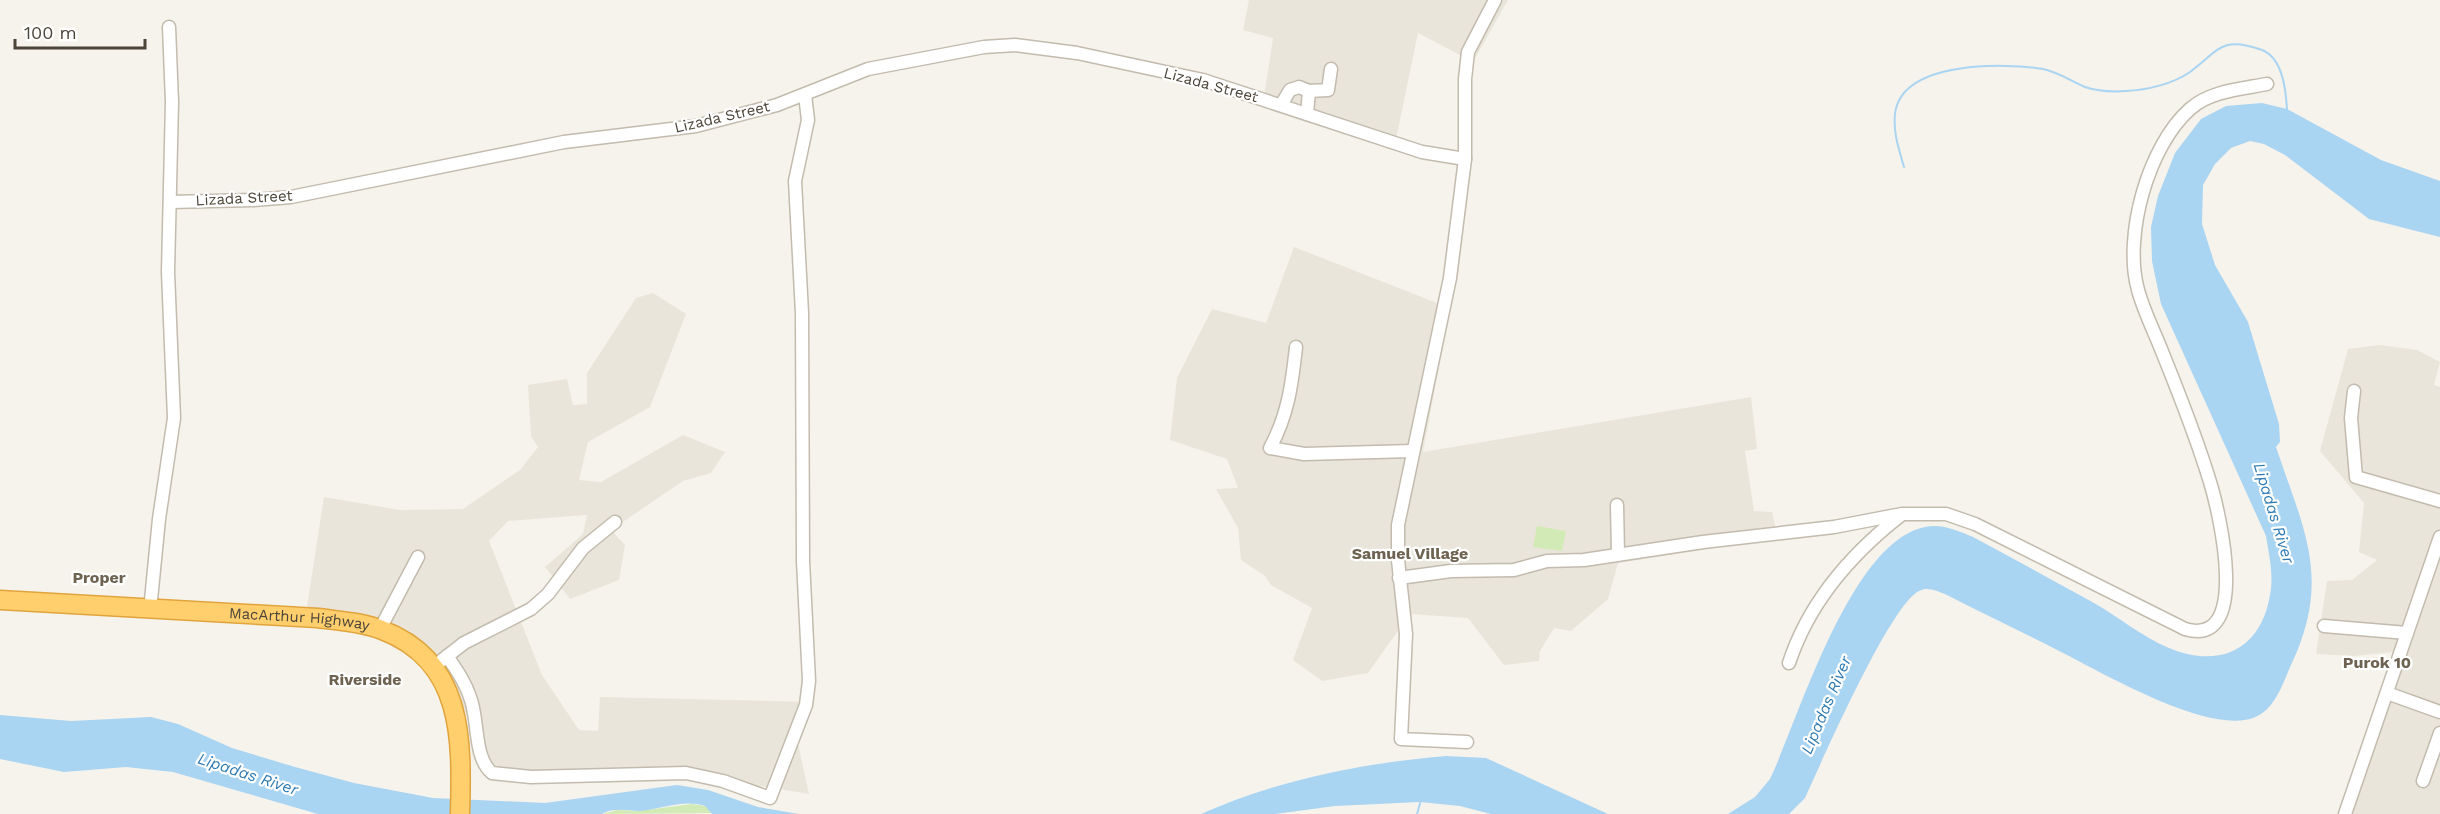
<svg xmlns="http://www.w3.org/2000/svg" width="2440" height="814" viewBox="0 0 2440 814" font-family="'Work Sans',sans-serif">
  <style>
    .residential { fill: #eae5da }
    .green { fill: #d2eab5 }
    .water { fill: #a9d4f2 }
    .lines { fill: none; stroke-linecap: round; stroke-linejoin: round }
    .stream { stroke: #a9d4f2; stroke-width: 2 }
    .minor-casing { stroke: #c2bbae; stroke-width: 15 }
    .highway-casing { stroke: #e0a43c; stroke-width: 21 }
    .minor { stroke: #fff; stroke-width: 12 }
    .highway { stroke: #ffcf6e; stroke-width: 18 }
    .labels { text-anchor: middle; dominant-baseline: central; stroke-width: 4.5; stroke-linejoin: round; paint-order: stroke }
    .street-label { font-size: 15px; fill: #4b4439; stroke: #fff }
    .water-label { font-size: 16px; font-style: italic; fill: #2e7ab2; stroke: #fff }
    .neighbourhood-label { font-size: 16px; font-weight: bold; fill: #6e6250; stroke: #fff }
  </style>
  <rect width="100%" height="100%" fill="#f6f3ec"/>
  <g class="residential">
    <polygon points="1249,0 1508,0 1473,62 1418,33 1394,149 1263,104 1273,38 1243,30"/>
    <polygon points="1294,247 1450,308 1423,452 1751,397 1757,449 1745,451 1754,511 1772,512 1778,538 1618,563 1608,599 1571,631 1554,628 1540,651 1539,661 1504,665 1468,618 1410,614 1368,673 1322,681 1293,660 1312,608 1271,585 1265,576 1241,560 1238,528 1216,489 1238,488 1227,459 1170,440 1177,378 1212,309 1266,323"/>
    <polygon points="653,293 686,314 650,407 588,442 579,480 601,482 683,435 725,452 711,473 683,481 611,530 625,545 619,580 570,599 545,567 583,534 587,515 508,521 489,541 542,675 579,730 598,731 600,697 813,702 797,739 809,794 687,774 481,769 474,733 444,659 393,625 306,613 324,497 400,510 463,509 520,470 538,447 531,436 528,385 567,379 573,405 587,404 587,373 636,298"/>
    <polygon points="2380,345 2417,350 2440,362 2434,385 2440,387 2440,814 2342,814 2363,758 2394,652 2354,656 2316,654 2327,581 2352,580 2377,560 2359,552 2364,503 2320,451 2348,349"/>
  </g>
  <g class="green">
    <polygon points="1537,526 1566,531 1562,551 1533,547"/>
    <polygon points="692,804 705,806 712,813 602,814 617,810 639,811"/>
  </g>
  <g class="water">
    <path d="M2262 103 2287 109 2381 160 2440 181V237L2369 219 2285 155 2264 144 2250 141 2231 148 2215 164 2203 185 2202 224 2215 265 2248 322 2279 424 2280 442 2276 447C2304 531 2332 578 2291 665 2282 685 2275 710 2253 718 2207 734 2105 674 2063 653 2024 633 1984 614 1945 594 1937 591 1927 586 1919 591 1890 605 1822 761 1805 798L1789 814H1728L1755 797 1770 779C1799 718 1850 542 1925 527 1941 523 1959 531 1973 537 2014 559 2054 581 2094 603 2119 617 2142 637 2169 648 2219 669 2261 650 2270 595 2274 575 2269 555 2266 536L2161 304 2152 261 2151 227 2158 196 2175 153 2201 119 2226 106Z"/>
    <path d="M0 715 71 721 151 717 178 724 232 748 295 767 354 783 433 798 545 803 677 785 708 790 758 807 799 814H712L705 806C684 799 661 809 640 811 627 811 614 807 602 814H318L173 772 126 767 64 772 0 759Z"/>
    <path d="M1446 756 1486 758 1608 814H1491L1460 806 1420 802 1335 806 1275 814H1201C1277 780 1363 763 1446 756Z"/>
  </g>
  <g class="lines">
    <g class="stream">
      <path d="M1904 167C1899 149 1893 133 1895 114 1901 60 2006 63 2043 69 2058 72 2071 81 2085 87 2097 91 2113 92 2126 91 2147 90 2173 84 2190 72 2219 51 2220 35 2262 50 2283 58 2286 91 2287 110"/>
      <polyline points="1417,814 1421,800"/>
    </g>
    <g class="minor-casing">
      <g id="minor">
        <polyline points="1281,105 1290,90 1299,87 1309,91"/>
        <polyline points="1307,114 1309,91 1328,90 1331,69"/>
        <polyline points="170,202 253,200 291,197 564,142 696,126 777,105 868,69 984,47 1015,45 1077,53 1203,80 1422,152 1465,159"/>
        <path d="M1296 347C1292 384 1288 415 1270 448L1304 454 1412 451"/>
        <polyline points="2354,391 2351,418 2356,477 2440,501"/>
        <polyline points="1617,505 1618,553"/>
        <path d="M1399 578 1451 571 1514 570 1547 561 1584 560 1703 542 1834 527 1902 514H1946L1975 524 2185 629C2252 649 2219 511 2210 482 2197 439 2180 396 2163 354 2155 333 2144 312 2138 290 2123 236 2148 146 2190 109 2210 91 2241 89 2267 84"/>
        <polyline points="150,610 159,519 174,418 168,272 172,102 169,27"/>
        <polyline points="2324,626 2407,633"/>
        <polyline points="380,629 418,557"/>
        <path d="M447 656C456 669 465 682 470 697 479 719 473 757 492 773L531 777 686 773 723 781 770 798 806 705 809 681 803 561 802 313 795 181 808 120 805 95"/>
        <polyline points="441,661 464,643 531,609 548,594 583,548 615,522"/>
        <path d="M1789 663C1809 602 1851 554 1901 515"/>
        <polyline points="2387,693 2440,712"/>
        <polyline points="1467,742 1401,739 1406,634 1398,560 1398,525 1450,278 1465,159 1465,79 1468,52 1495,0"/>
        <polyline points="2423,781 2440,733"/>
        <polyline points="2345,814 2440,537"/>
      </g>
    </g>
    <g class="highway-casing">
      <g id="highway">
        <path id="s1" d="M0 600 318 618C339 621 362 622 382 630 464 661 462 740 460 814"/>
      </g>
    </g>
    <use href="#minor" class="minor"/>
    <use href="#highway" class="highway"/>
  </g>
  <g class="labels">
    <g class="street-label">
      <text transform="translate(1211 85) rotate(15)">Lizada Street</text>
      <text transform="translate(722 117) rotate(-13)">Lizada Street</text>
      <text transform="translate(244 198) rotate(-3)">Lizada Street</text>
      <text stroke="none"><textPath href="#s1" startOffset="300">MacArthur Highway</textPath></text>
    </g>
    <g class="water-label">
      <text transform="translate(2274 513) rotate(73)">Lipadas River</text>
      <text transform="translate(1826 705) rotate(-67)">Lipadas River</text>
      <text transform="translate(248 774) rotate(18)">Lipadas River</text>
    </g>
    <g class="neighbourhood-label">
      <text x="1410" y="553">Samuel Village</text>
      <text x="99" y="577">Proper</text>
      <text x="2377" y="662">Purok 10</text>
      <text x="365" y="679">Riverside</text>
    </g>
  </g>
  <path d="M15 39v9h130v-9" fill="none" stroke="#4b4439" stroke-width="3"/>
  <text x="24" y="39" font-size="18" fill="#4b4439" stroke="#ffffff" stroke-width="4.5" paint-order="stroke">100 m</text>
</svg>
